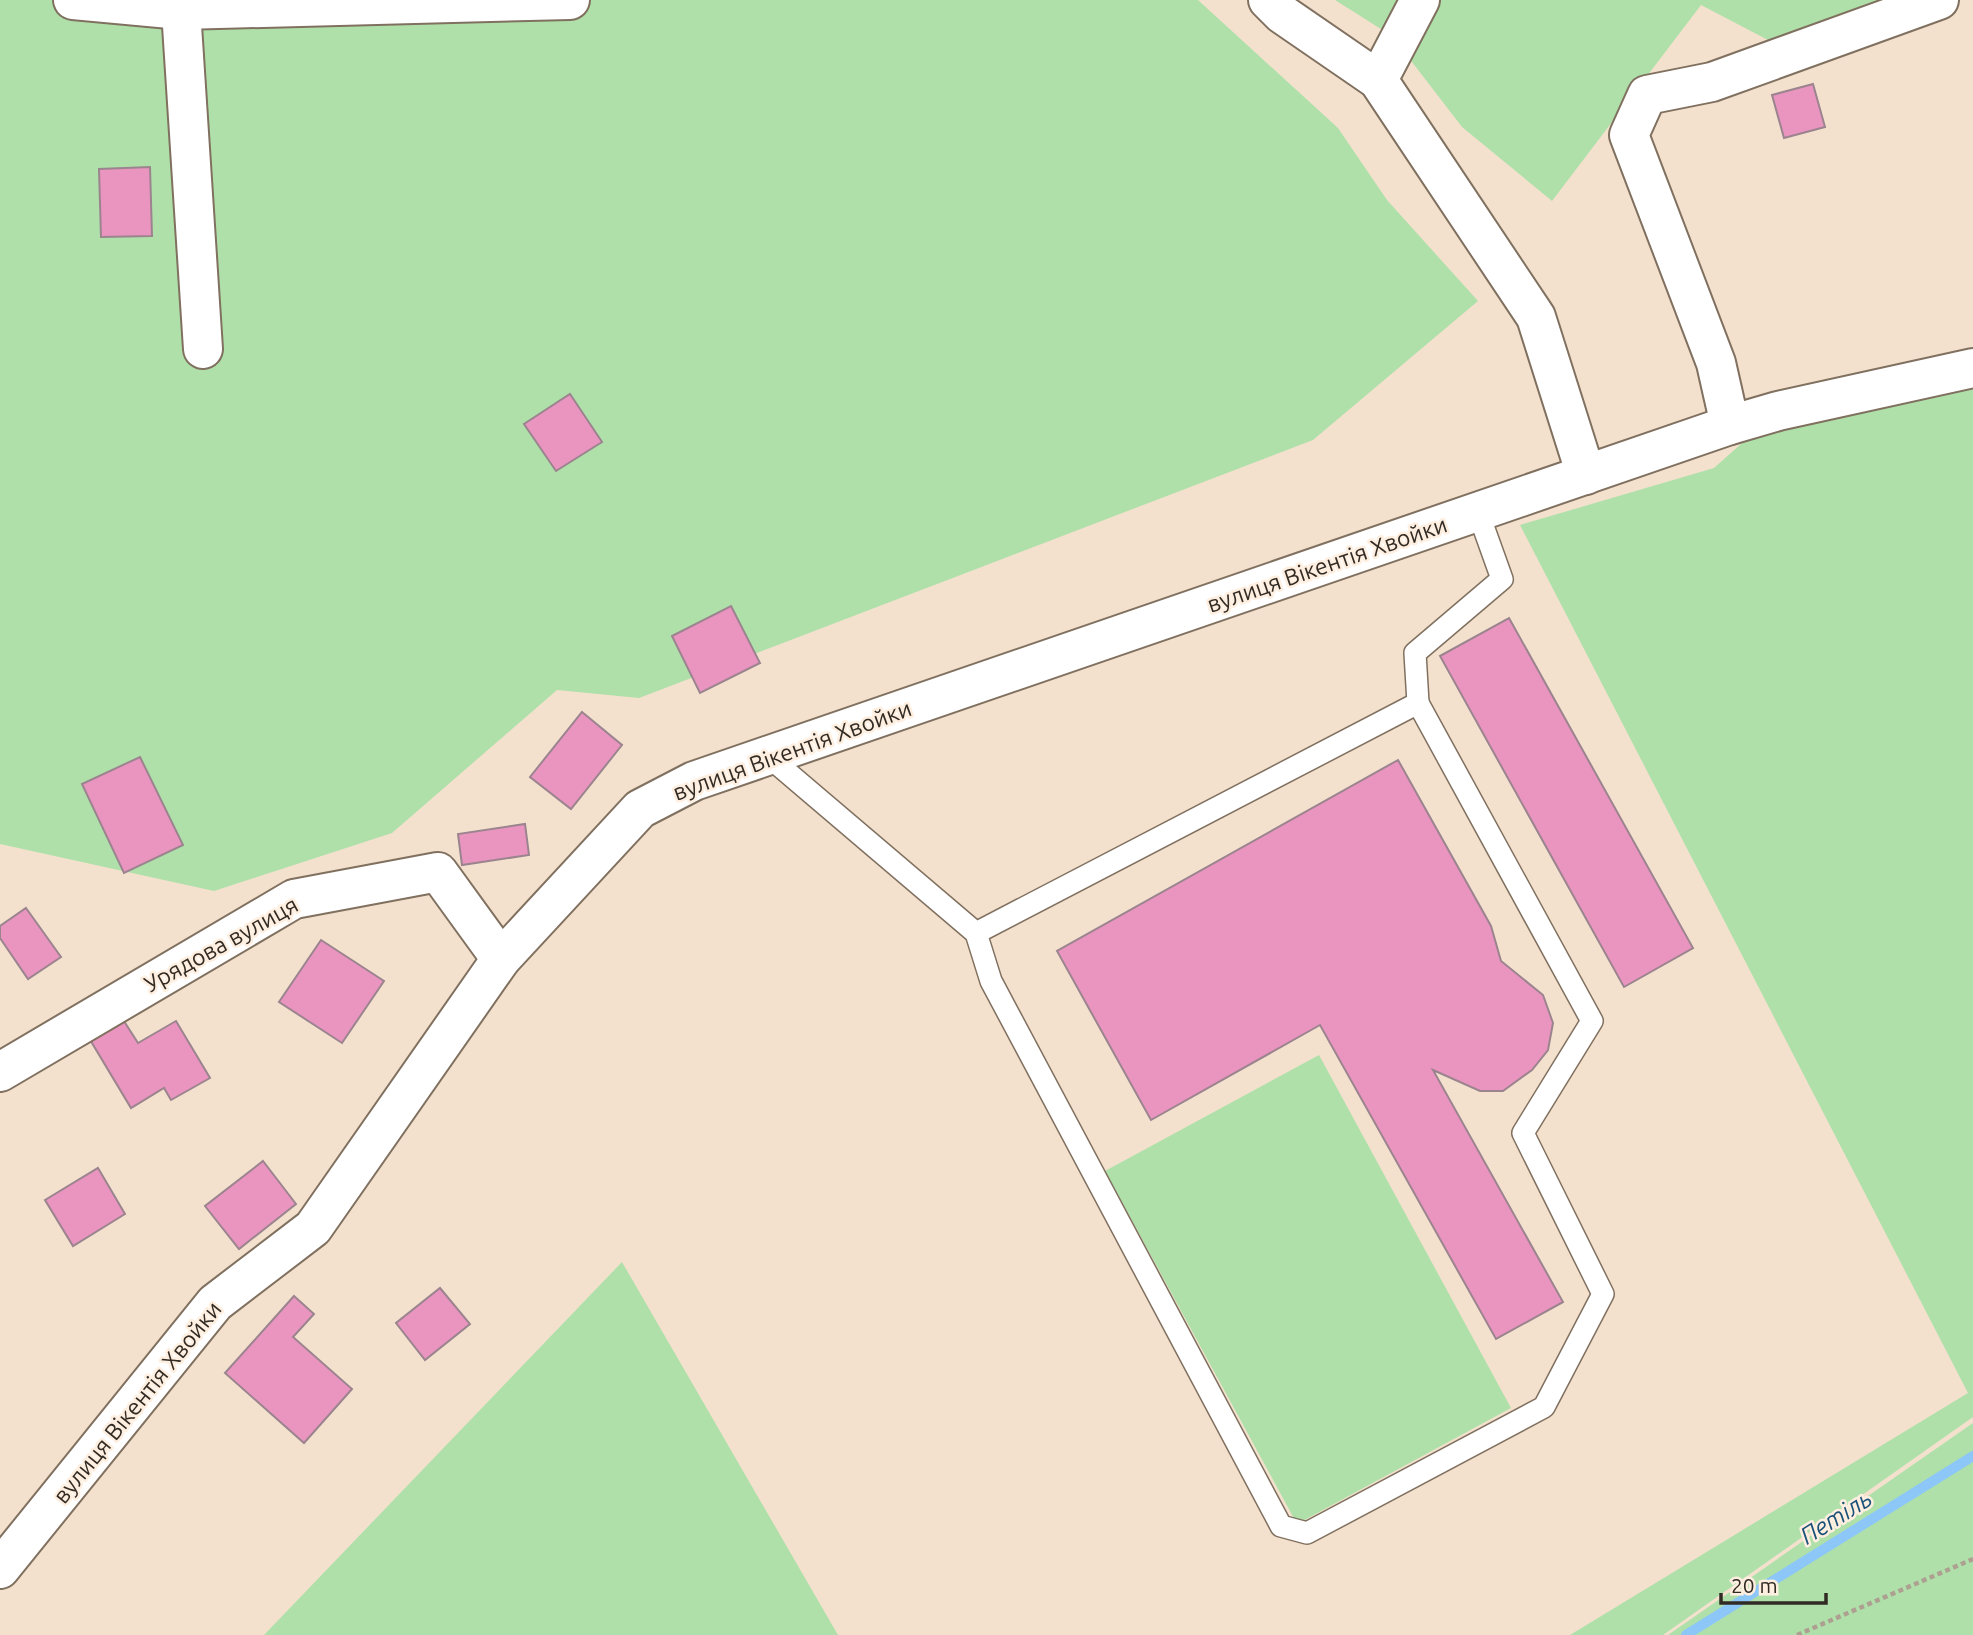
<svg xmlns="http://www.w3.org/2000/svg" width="1973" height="1635" viewBox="0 0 1973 1635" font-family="Ubuntu,sans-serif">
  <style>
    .green { fill: #afe0aa }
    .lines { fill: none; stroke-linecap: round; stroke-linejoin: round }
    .stream { stroke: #8cc7f7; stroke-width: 10 }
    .building { fill: #ea95bf; stroke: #9c848f; stroke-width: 2 }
    .lane-casing { stroke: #80705f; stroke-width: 24 }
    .street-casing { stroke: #80705f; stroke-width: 42 }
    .path { stroke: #aea091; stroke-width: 4.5; stroke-dasharray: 5 3.5; stroke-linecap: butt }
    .lane { stroke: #fff; stroke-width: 21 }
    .street { stroke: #fff; stroke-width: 38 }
    .labels { text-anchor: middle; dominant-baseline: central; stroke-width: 5; stroke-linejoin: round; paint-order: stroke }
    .street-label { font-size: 23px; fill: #322b24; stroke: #feefe0 }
    .water-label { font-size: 24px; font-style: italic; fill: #1b5279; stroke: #feefe0 }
  </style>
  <rect width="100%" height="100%" fill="#f3e1ce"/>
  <g class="green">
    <polygon points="0,0 1198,0 1338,128 1387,200 1478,301 1313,440 639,698 557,690 392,833 214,891 0,844"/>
    <polygon points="1335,0 1939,0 1793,53 1701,5 1552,201 1462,127 1392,36"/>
    <polygon points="1973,368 1973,1417 1663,1635 1570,1635 1968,1393 1520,525 1714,468 1778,411"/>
    <polygon points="1319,1055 1511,1408 1297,1524 1105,1171"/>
    <polygon points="622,1262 838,1635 264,1635"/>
    <polygon points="1973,1423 1973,1635 1668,1635"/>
  </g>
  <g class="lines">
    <polyline class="stream" points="1686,1635 1973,1456"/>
  </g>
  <g class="building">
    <polygon points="1813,84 1825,127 1784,138 1772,95"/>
    <polygon points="150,167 152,236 101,237 99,169"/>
    <polygon points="570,394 602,442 556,471 524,424"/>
    <polygon points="731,606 760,663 700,693 672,636"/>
    <polygon points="1509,618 1693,948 1624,987 1440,656"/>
    <polygon points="582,712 622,745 571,809 530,777"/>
    <polygon points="140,757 183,845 124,873 82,784"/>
    <polygon points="1398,760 1491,926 1501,961 1543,995 1553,1023 1548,1050 1532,1070 1503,1091 1480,1091 1433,1070 1563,1302 1496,1339 1320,1025 1151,1120 1057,951"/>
    <polygon points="525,824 529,855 462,865 458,834"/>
    <polygon points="26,908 61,957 28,979 0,938 0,926"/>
    <polygon points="321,940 384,981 342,1043 279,1002"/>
    <polygon points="122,1018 138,1043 176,1021 210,1078 171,1100 164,1088 131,1108 89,1038"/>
    <polygon points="263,1161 296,1204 239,1249 205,1206"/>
    <polygon points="98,1168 125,1214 73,1246 45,1200"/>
    <polygon points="440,1288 470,1324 425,1360 396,1323"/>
    <polygon points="294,1296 314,1314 293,1337 352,1389 304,1443 225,1373"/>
  </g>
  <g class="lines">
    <g class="lane-casing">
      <g id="lane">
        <polyline points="1418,703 1415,653 1502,579 1478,512"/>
        <polyline points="768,756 976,933 1418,703 1592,1021 1523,1133 1603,1294 1544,1407 1307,1533 1281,1526 991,981 976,933"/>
      </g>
    </g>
    <g class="street-casing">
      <g id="street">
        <polyline points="73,0 181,10 180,0"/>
        <polyline points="1268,0 1282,14 1378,80"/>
        <polyline points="1420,0 1378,80 1536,317 1586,475"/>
        <polyline points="203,349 181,10 570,0"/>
        <polyline points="1730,425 1716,363 1629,135 1647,95 1712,82 1939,0"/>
        <polyline points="0,1072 294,899 438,872 501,959"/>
        <polyline points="0,1569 215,1303 313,1228 501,959 640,809 694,781 1730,425 1778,411 1973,368"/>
      </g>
    </g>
    <polyline class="path" points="1797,1635 1973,1559"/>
    <use href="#lane" class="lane"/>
    <use href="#street" class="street"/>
  </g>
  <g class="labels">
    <g class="street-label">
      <text transform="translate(1327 564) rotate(-19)">вулиця Вікентія Хвойки</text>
      <text transform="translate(792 750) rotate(-20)">вулиця Вікентія Хвойки</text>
      <text transform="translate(221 944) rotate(-29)">Урядова вулиця</text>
      <text transform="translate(137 1402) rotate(-51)">вулиця Вікентія Хвойки</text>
    </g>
    <g class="water-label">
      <text transform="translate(1836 1517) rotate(-32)">Петіль</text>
    </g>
  </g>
  <path d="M1721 1593v10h105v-10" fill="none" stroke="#322b24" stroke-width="3.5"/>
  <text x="1731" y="1593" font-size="21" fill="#322b24" stroke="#feefe0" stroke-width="5" paint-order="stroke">20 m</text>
</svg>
